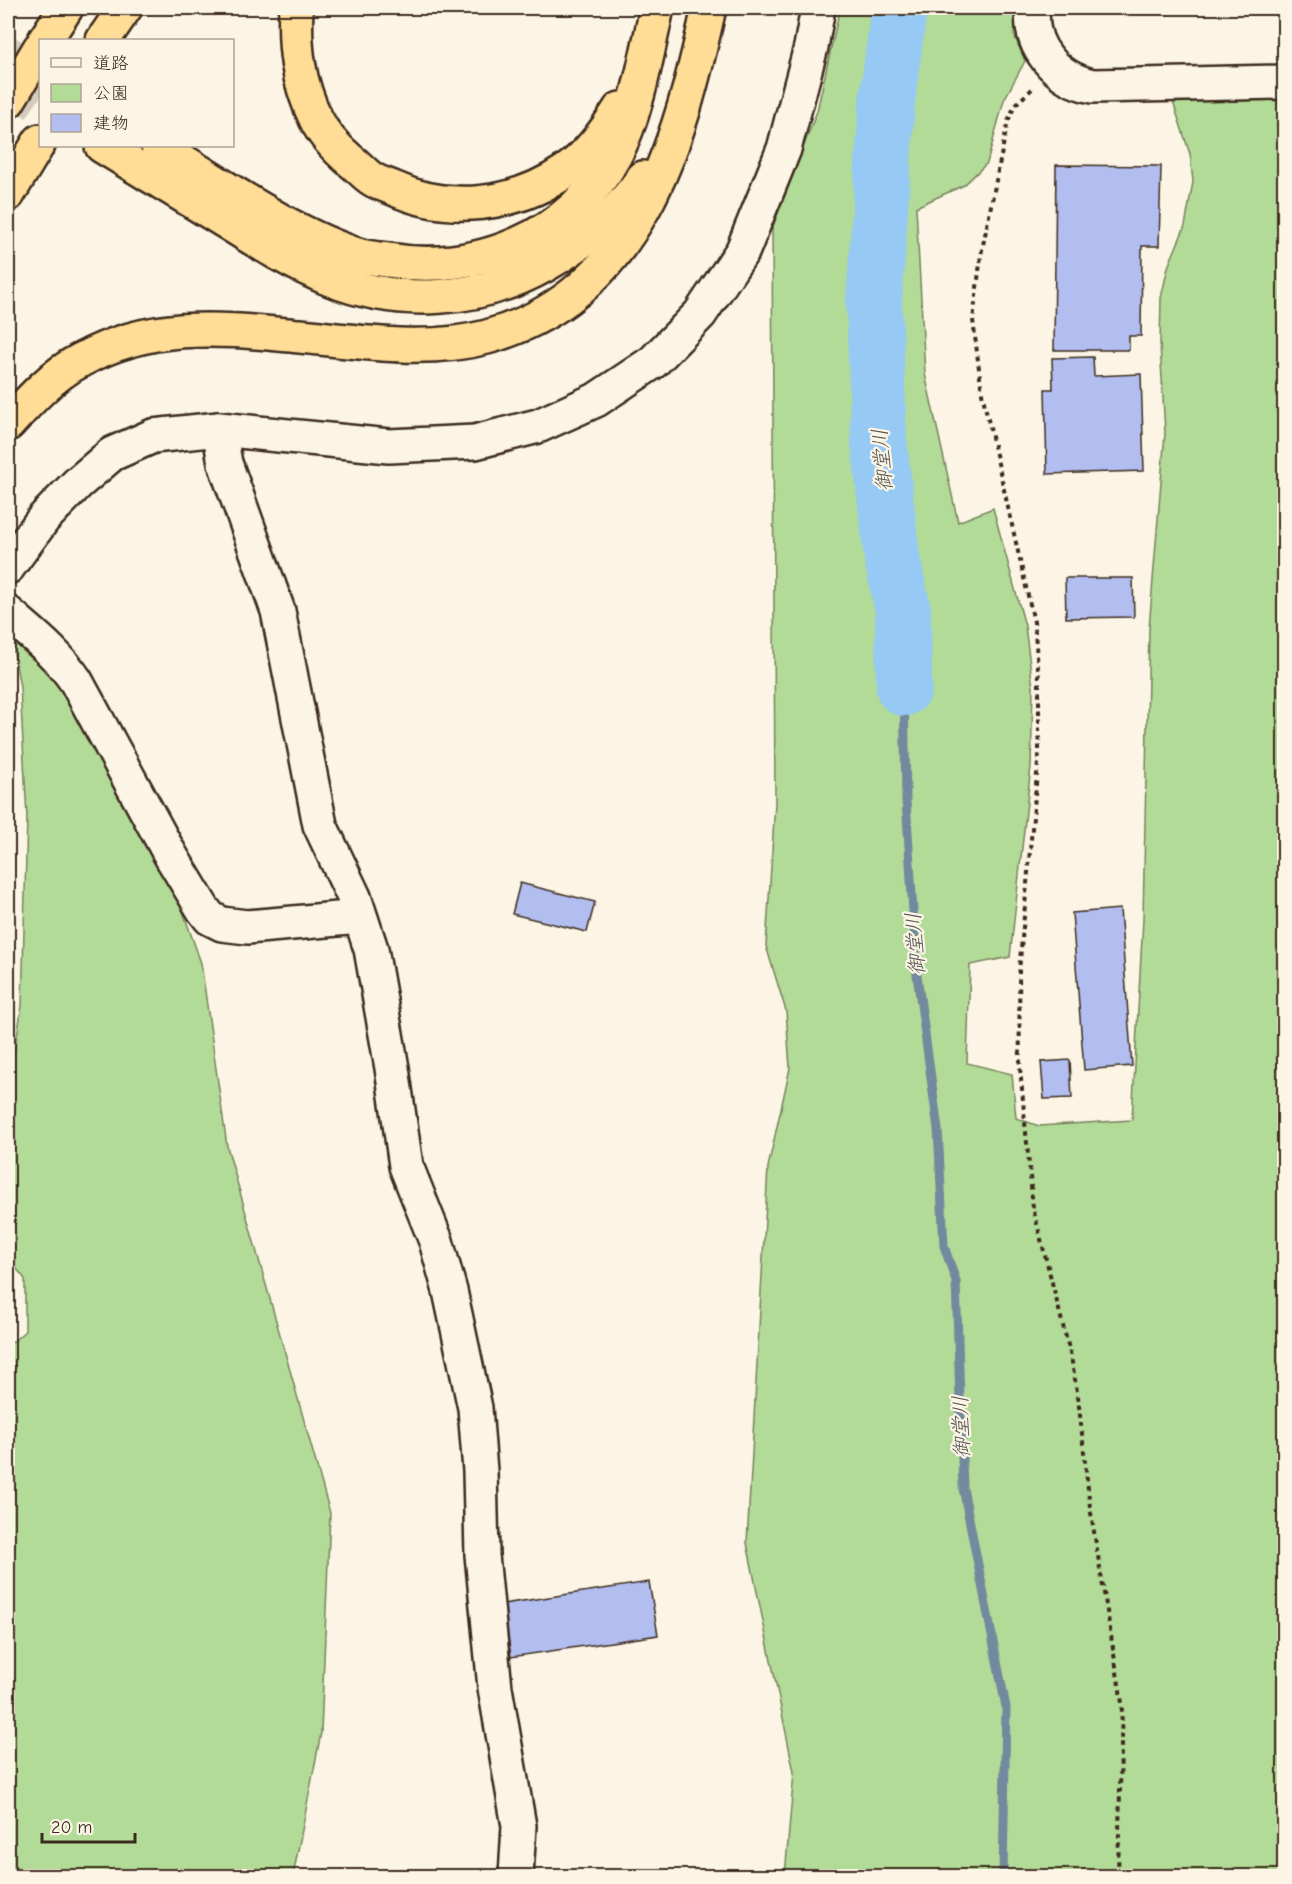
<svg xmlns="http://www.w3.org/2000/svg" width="1292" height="1884" viewBox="0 0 1292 1884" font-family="'Comic Neue','Klee One',sans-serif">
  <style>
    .green { fill: #b2db98; stroke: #76825b; stroke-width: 1.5 }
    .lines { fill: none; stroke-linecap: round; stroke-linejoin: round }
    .stream { stroke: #72899e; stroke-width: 9 }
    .river { stroke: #96c9f3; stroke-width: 56 }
    .building { fill: #b2beef; stroke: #3b2a1e; stroke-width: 1.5 }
    .highway-tunnel { stroke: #d5ccbd; stroke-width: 33; stroke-dasharray: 33 16; stroke-linecap: butt }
    .minor-casing { stroke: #3b2a1e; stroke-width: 38 }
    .highway-casing { stroke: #3b2a1e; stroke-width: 38 }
    .path { stroke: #3b2a1e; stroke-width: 4; stroke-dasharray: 4.5 4.5; stroke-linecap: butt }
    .minor { stroke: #fcf5e5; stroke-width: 33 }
    .highway { stroke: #ffdd96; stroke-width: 33 }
    .labels { text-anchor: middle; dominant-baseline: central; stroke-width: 4.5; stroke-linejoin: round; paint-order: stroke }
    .water-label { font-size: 21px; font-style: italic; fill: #525253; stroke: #fcf5e5 }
  </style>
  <rect width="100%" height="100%" fill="#fcf5e5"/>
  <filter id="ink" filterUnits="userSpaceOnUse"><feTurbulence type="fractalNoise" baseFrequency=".0167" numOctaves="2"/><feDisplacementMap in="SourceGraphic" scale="12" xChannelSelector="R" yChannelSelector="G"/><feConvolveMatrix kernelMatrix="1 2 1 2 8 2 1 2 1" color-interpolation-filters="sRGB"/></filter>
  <g filter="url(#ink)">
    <g class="green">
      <polygon points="840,8 1017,8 1014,35 1025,61 1004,100 987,163 964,185 916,207 925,374 958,522 993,508 1025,626 1033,688 1031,766 1010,957 970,965 967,1063 1012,1074 1016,1118 1039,1126 1132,1120 1143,919 1149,629 1165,433 1160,344 1161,298 1168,267 1185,226 1193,182 1190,154 1173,102 1284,98 1284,1876 785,1876 794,1772 747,1543 768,1167 790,1068 786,1011 766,946 775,803 772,229 817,111"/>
      <polygon points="10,631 70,690 168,869 201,963 227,1146 330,1513 321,1733 293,1876 8,1876 8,1346 25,1331 25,1279 8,1258 8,1090 22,1006 27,817 20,687"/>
    </g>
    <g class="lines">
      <polyline class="stream" points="904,688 906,800 917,975 938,1129 944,1246 956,1281 963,1488 1006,1707 1003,1876"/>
      <polyline class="river" points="899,8 887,102 874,302 879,441 892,558 903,610 904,688"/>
    </g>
    <g class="building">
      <polygon points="1056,165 1161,166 1159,246 1142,246 1141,336 1129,336 1129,350 1054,350"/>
      <polygon points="1093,357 1094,376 1141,374 1144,471 1047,474 1045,389 1053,389 1052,358"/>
      <polygon points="1065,578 1133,578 1134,617 1066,618"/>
      <polygon points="520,883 595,902 587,932 512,914"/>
      <polygon points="1120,909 1132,1066 1084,1070 1072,913"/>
      <polygon points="1070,1060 1072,1098 1044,1099 1041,1062"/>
      <polygon points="649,1582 658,1635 511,1657 503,1604"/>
    </g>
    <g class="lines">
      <g class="highway-tunnel">
        <polyline points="8,52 40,72"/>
        <polyline points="8,86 40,107"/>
      </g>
      <g class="minor-casing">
        <g id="minor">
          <path d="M1033 8C1028 46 1056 79 1093 86L1284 82"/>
          <polyline points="219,429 225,463 278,611 320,825 354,897 371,949 392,1068 406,1166 436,1241 450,1291 475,1408 480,1471 482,1555 495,1688 519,1826 516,1876"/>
          <polyline points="8,567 44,518 78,483 112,454 153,436 219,429 389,446 475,442 538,426 596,400 653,362 700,314 743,250 784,149 811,47 818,8"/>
          <path d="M8 613C32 634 58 654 76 681L171 856 203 909 210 918 222 924 247 927 360 917"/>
        </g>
      </g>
      <g class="highway-casing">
        <g id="highway">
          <path d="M296 8C294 48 298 82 316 119 323 134 338 150 351 161 358 166 364 174 372 179 378 183 386 185 393 188 449 214 515 206 566 171 588 156 606 131 620 109"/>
          <polyline points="45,40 66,8"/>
          <polyline points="103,40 125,8"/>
          <polyline points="8,101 40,48"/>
          <path d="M102 146C140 169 177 192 215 215 252 238 289 262 330 279 400 307 480 302 545 265 583 243 618 215 643 178"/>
          <path d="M158 146C220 183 292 235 361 256 369 258 379 259 388 260 477 275 571 237 615 155 637 114 647 53 657 8"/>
          <polyline points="8,194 40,141"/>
          <path d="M8 424C30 400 52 375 81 360 154 320 222 329 300 336 360 342 427 353 487 337 639 295 679 144 709 8"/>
        </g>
      </g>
      <polyline class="path" points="1032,89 1015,105 1008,121 981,255 973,320 982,393 1034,622 1039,679 1039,752 1019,971 1020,1068 1033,1208 1071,1357 1078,1397 1090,1507 1122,1703 1118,1876"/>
      <use href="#minor" class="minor"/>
      <use href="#highway" class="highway"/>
    </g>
  </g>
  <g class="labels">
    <g class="water-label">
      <text transform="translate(882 460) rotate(-95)">御堂川</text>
      <text transform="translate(915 944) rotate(-94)">御堂川</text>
      <text transform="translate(961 1427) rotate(-92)">御堂川</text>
    </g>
  </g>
  <rect width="1292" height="1884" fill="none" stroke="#fcf5e5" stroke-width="30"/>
  <rect x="15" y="15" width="1262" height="1854" fill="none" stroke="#3b2a1e" stroke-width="2" filter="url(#ink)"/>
  <rect x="39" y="39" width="195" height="108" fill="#fcf5e5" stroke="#afa495" stroke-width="1.5"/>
  <rect x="51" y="58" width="30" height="9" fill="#fcf5e5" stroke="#afa495" stroke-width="1.5"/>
  <text x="93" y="69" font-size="18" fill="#3b2a1e">道路</text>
  <rect x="51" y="84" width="30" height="18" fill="#b2db98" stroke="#afa495" stroke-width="1.5"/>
  <text x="93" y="99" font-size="18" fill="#3b2a1e">公園</text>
  <rect x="51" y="114" width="30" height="18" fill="#b2beef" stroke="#afa495" stroke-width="1.5"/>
  <text x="93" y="129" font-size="18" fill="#3b2a1e">建物</text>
  <path d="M42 1833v9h93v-9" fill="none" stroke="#3b2a1e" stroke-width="3"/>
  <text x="51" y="1833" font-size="18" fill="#3b2a1e" stroke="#fcf5e5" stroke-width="4.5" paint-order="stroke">20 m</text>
</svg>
